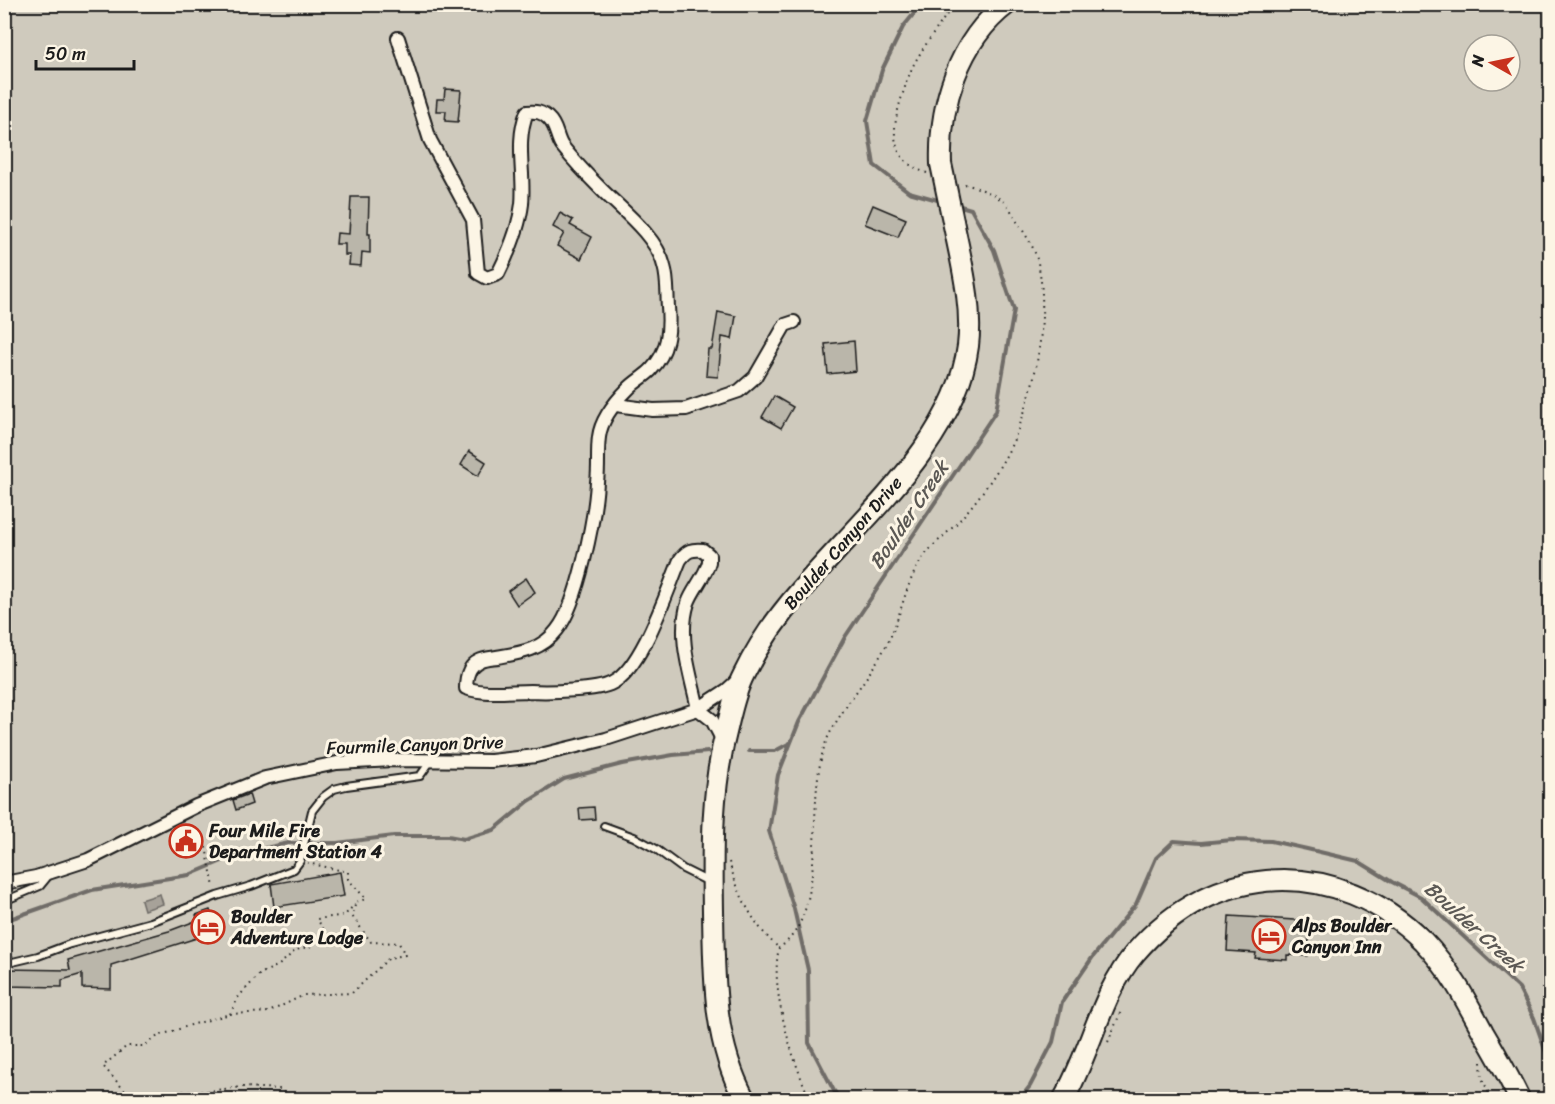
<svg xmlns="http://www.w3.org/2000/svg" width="1555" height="1104" viewBox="0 0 1555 1104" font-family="Sriracha,sans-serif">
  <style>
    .green { fill: #cfcabd; stroke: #76736c; stroke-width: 1.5; fill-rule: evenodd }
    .water { fill: #a7a299; stroke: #6f6c67; stroke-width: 1.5 }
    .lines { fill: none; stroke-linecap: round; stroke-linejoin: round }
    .stream { stroke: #6f6c67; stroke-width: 4 }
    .building { fill: #bab6aa; stroke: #1c1c1c; stroke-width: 1.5 }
    .service-casing { stroke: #1c1c1c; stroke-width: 10 }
    .minor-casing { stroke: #1c1c1c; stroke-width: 16 }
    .primary-casing { stroke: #1c1c1c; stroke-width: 24 }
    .path { stroke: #1c1c1c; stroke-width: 2; stroke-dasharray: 1.5 4.5; stroke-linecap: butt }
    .service { stroke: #fcf5e5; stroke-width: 6 }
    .minor { stroke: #fcf5e5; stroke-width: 12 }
    .primary { stroke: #fcf5e5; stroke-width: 20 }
    .primary-bridge-casing { stroke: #1c1c1c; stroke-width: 24; stroke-linecap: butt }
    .primary-bridge { stroke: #fcf5e5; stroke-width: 20 }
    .labels { text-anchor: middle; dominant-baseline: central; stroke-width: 6; stroke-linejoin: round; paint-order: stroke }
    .street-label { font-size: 18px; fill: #1c1c1c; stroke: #fcf5e5 }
    .poi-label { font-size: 18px; font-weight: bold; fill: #1c1c1c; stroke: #fcf5e5; text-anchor: start }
    .water-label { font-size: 20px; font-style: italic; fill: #5b5854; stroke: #fcf5e5 }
  </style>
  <rect width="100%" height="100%" fill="#eee8d9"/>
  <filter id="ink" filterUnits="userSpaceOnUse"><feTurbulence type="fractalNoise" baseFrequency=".0167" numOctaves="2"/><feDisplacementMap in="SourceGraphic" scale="12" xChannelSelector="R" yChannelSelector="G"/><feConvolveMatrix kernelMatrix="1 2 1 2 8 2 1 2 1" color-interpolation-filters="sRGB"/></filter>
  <g filter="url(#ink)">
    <path class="green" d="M5 5H1550V1099H5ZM1474 45H1510V81H1474Z"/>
    <polygon class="water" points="160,894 163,904 144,910 141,900"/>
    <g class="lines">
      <g class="stream">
        <polyline points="922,4 903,27 882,70 867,121 874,165 909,192 941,201"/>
        <polyline points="749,751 775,751 790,743"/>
        <polyline points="4,921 92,890 189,875 241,853 289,843 337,843 394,836 448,836 464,839 494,830 529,801 564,779 622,764 673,755 708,752"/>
        <polyline points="841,1100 834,1091 809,1043 808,970 794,909 769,831 778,775 799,722 845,637 996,411 1014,310 994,250 971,209 957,205"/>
        <polyline points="1019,1100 1030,1086 1053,1042 1062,1002 1092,958 1136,904 1156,858 1174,841 1201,843 1232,840 1271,841 1307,849 1358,861 1392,882 1421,897 1519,988 1534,1018 1550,1064"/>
      </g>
    </g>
    <g class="building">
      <polygon points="445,89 461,90 458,122 445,121 446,111 436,111 437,99 444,99"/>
      <polygon points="351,197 369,197 368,234 370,234 370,253 362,252 361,266 349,265 350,255 345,255 345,244 336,244 337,233 349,234"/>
      <polygon points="873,205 906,219 898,237 865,224"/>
      <polygon points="560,213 573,220 570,225 592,237 581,259 557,246 564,233 553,227"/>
      <polygon points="718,312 736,316 732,339 722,337 718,377 706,376 708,349 712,349"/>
      <polygon points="854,341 856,371 828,374 825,344"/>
      <polygon points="774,396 793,407 781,428 762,417"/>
      <polygon points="469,451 486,462 478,476 461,465"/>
      <polygon points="526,578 535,592 517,605 508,591"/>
      <polygon points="249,794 252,804 236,810 233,800"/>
      <polygon points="594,807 595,819 580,820 579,808"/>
      <polygon points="340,872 344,896 274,907 271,884"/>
      <polygon points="210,910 219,935 204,940 203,936 111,965 111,989 82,988 82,974 62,980 62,987 4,986 5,969 70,970 68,960 169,931 198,920 196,915"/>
      <polygon points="1229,916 1310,921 1308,956 1287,955 1287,960 1255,958 1256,953 1227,951"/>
    </g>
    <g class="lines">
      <g class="service-casing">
        <g id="service">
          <polyline points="604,826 634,837 656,849 683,869 709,882"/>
          <polyline points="4,901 40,886 49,875"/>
          <polyline points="4,964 38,956 70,944 151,922 217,896 251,886 294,869 300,861 312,811 323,797 334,789 346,786 420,776 430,762"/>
        </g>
      </g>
      <g class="minor-casing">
        <g id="minor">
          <path d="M398 38 430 140 473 220 478 273 487 278 498 274C509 252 519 229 522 204 525 173 515 142 527 112 536 111 542 112 548 118 557 126 556 137 562 146 574 161 588 176 602 190 622 210 657 237 664 266 668 279 667 294 668 307 670 331 668 352 651 370 644 377 636 381 629 388 617 400 601 419 599 437 597 452 599 467 597 482 595 517 578 604 557 630 542 650 520 653 497 657 491 658 484 658 479 661 468 666 466 677 466 688 486 695 509 691 530 691 548 692 598 691 612 683 642 669 667 591 680 560 687 550 692 549 703 550L709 555V562C705 577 693 589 688 603 677 637 691 675 698 709L712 720 723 741"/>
          <polyline points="616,405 653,410 686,409 739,391 755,377 785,325 794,322"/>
          <polyline points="4,883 36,877 88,860 196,806 265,778 337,763 393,760 491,761 536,756 606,739 698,709 727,690 737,681"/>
        </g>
      </g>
      <g class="primary-casing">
        <g id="primary">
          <path d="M941 164C939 106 958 41 1007 4"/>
          <path d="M745 1100C713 1042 714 975 713 911 712 846 711 788 728 724 732 707 736 689 744 674 759 643 779 615 801 590 860 520 956 441 968 346 973 305 961 261 953 221"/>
          <path d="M1063 1100C1090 1054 1101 993 1135 953 1214 860 1337 856 1423 941 1449 968 1466 1000 1483 1032 1496 1054 1509 1077 1520 1100"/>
        </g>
      </g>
      <g class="path">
        <path d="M927 173C886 160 892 126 903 93 906 84 909 75 913 66 924 45 940 25 954 4"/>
        <polyline points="206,847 214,887"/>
        <path d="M729 862C738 893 753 926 778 947"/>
        <polyline points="230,1014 239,996 260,974 279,965 296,950 312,946 324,930 317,919 345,915 355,904"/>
        <polyline points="1108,1042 1122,1009"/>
        <polyline points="1481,1062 1482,1078 1492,1100"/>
        <polyline points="294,1100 280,1089 243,1087 197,1092 135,1090 126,1092 103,1066 127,1046 144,1046 158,1036 191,1025 230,1014 269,1012 304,995 352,993 389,958 405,955 399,943 371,942 352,916 356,902 366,899 348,879 348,872 308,863"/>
        <path d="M810 1100C793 1060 769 990 779 948 834 911 800 790 830 733 847 701 872 674 888 642 901 616 905 586 920 562 929 547 946 535 958 522 975 503 990 483 1003 461 1033 410 1052 316 1037 259 1034 247 1025 234 1018 223 1014 217 1011 209 1006 204 995 193 976 187 961 183"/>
      </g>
      <use href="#service" class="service"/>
      <use href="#minor" class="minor"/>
      <use href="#primary" class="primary"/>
      <g class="primary-bridge-casing">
        <polyline id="primary-bridge" points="941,164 953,221"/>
      </g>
      <use href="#primary-bridge" class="primary-bridge"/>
    </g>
  </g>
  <defs>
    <g id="civic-ring" transform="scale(1.725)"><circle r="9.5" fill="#fcf5e5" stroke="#c8321e" stroke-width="1.5"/><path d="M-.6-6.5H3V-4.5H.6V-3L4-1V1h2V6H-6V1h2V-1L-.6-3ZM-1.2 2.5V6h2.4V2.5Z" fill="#c8321e"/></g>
    <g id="hotel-ring" transform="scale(1.725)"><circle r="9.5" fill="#fcf5e5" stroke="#c8321e" stroke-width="1.5"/><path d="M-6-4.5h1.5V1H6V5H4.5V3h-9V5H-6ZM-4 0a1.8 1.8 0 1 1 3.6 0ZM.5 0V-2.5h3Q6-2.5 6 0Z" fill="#c8321e"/></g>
  </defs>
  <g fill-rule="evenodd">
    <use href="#civic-ring" x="186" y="841"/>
    <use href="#hotel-ring" x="208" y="927"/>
    <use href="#hotel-ring" x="1269" y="936"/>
  </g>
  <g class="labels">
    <g class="street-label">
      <text transform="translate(843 543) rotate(-49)">Boulder Canyon Drive</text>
      <text transform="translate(415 745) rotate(-2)">Fourmile Canyon Drive</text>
    </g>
    <g class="poi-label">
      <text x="209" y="831">Four Mile Fire<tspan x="209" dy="21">Department Station 4</tspan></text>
      <text x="231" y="917">Boulder<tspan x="231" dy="21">Adventure Lodge</tspan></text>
      <text x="1292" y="926">Alps Boulder<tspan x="1292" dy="21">Canyon Inn</tspan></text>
    </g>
    <g class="water-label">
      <text transform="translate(909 515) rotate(-56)">Boulder Creek</text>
      <text transform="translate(1474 927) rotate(42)">Boulder Creek</text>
    </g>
  </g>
  <rect width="1555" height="1104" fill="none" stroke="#fcf5e5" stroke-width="24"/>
  <rect x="12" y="12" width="1531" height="1080" fill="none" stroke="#1c1c1c" stroke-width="2" filter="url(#ink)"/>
  <g transform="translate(1492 63) rotate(279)"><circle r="28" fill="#fcf5e5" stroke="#a29e95" stroke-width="1.5"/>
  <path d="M0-4.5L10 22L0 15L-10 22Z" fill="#c8321e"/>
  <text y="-9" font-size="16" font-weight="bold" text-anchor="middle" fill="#1c1c1c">N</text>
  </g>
  <path d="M36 60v9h98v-9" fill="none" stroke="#1c1c1c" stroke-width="3"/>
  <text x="45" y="60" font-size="18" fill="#1c1c1c" stroke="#fcf5e5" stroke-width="4.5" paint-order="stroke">50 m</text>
</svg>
